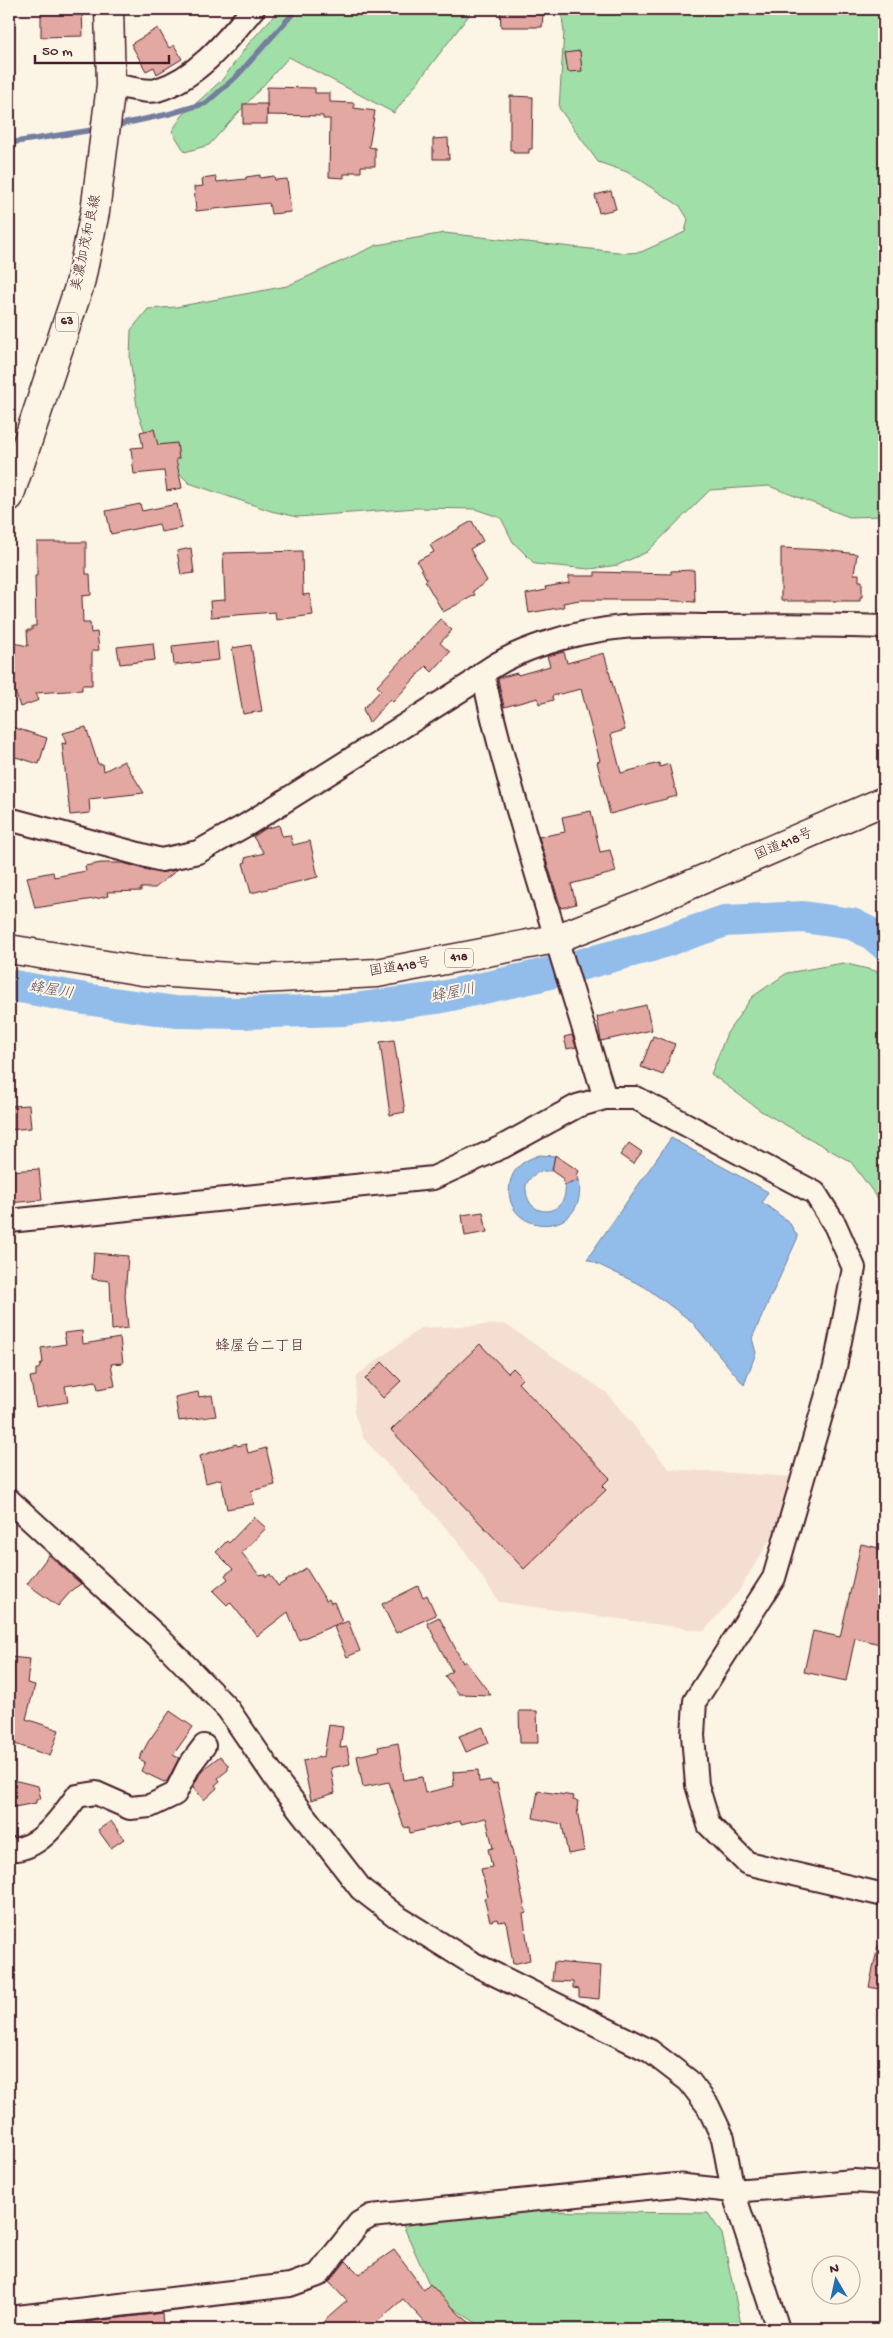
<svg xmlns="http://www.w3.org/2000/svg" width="893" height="2338" viewBox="0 0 893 2338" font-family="'Gochi Hand','Klee One',sans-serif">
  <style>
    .built { fill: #f4ded1 }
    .green { fill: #a0dfa7; stroke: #757f69 }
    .water { fill: #92bdeb; stroke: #757e9e }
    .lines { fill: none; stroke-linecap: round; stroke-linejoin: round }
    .stream { stroke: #757e9e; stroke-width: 5.5 }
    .river { stroke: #92bdeb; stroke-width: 32 }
    .building { fill: #e2a8a1; stroke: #4a1f2b }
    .minor-casing { stroke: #4a1f2b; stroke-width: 26 }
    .major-casing { stroke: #4a1f2b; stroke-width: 31 }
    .highway-casing { stroke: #4a1f2b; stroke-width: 31 }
    .minor { stroke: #fcf5e5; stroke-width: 22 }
    .major { stroke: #fcf5e5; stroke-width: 28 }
    .highway { stroke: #fcf5e5; stroke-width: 28 }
    .labels { text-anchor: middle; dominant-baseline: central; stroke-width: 4; stroke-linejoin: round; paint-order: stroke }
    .shield { fill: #fcf5e5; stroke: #7f5f63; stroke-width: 1 }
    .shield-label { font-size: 12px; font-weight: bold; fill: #4a1f2b }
    .street-label { font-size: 14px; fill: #4a1f2b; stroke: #fcf5e5 }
    .water-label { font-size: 15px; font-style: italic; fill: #604e65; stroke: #fcf5e5 }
    .neighbourhood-label { font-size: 15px; fill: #4a1f2b; stroke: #fcf5e5 }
  </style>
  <rect width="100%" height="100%" fill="#fcf5e5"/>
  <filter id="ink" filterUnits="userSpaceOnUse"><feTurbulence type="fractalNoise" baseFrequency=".02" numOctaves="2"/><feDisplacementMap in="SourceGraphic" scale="10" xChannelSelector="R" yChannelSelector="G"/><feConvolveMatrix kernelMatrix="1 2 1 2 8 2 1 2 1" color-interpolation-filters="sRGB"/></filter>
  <g filter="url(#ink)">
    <polygon class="built" points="505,1324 606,1392 669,1469 796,1477 782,1520 738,1592 704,1631 499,1602 458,1541 364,1439 354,1413 357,1375 421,1328"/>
    <g class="green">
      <polygon points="280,9 465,9 470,14 394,113 289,57 209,145 185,152 172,131 182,116 222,80 249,43"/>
      <polygon points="561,9 884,9 884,516 849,517 769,486 710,490 647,552 618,565 590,569 535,564 513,542 501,518 475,509 417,508 297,517 271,511 189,483 149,443 138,413 130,359 131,330 148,309 176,307 287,286 377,245 444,233 627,253 641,252 685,232 688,219 680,206 627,172 598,162 559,108 564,32"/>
      <polygon points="843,963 884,973 884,1207 851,1162 761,1111 711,1074 727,1033 752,997 787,973"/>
      <polygon points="505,2211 708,2213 722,2234 742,2329 485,2329 434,2295 402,2223"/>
    </g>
    <g class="water">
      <polygon points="671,1138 768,1192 762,1202 789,1222 798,1237 752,1338 756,1353 744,1385 691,1321 645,1287 587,1259"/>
      <path d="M540 1155 555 1156 552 1171C539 1170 531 1174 526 1185 524 1221 569 1218 565 1185L579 1180C589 1241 500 1237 510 1183 513 1167 526 1159 540 1155Z"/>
    </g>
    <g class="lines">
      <g class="stream">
        <polyline points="113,126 169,114 206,103 236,77 297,9"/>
        <polyline points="9,143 99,129"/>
      </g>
      <polyline class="river" points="9,985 85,999 176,1012 240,1013 345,1010 437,998 538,976 651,946 725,921 803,917 852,924 872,934 884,944"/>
    </g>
    <g class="building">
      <polygon points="82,9 83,36 41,37 41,11"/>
      <polygon points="500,9 537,9 537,14 543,14 542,27 501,27"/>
      <polygon points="158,28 169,48 174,45 182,59 157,74 154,67 146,71 131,44"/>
      <polygon points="580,51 582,71 568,72 565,53"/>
      <polygon points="267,87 315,88 315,93 330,93 330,102 354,103 354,108 375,111 369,147 375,148 375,166 361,166 361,172 350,172 350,174 344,174 344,178 329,177 330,119 323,119 323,116 267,115"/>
      <polygon points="510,96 533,97 532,149 529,149 529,153 513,153 513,150 510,150"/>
      <rect x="243" y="104" width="24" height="20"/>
      <polygon points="448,138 449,159 433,159 433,139"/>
      <polygon points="260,175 260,178 274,176 275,180 287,179 291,212 271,214 269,203 196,211 194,187 203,186 202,179 216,177 217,182 246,179 246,177"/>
      <polygon points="611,191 616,209 599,213 595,195"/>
      <polygon points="154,429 158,445 177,443 179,459 176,459 182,488 167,491 164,471 134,474 131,448 143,447 140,432"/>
      <polygon points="140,504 142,511 177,504 182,528 161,532 159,524 111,534 106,511"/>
      <polygon points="472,521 483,541 470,549 487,581 473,591 475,595 443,612 425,581 427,580 417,561 434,552 430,545"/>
      <polygon points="37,542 86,542 86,574 90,574 91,595 82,596 83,623 90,623 91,633 97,632 99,650 92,651 92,685 82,685 82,690 36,693 39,700 20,707 9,673 9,642 28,646 27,630 32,630 32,626 36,626 35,576 37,576"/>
      <polygon points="191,548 194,573 181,575 177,551"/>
      <polygon points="781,548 825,550 857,554 854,574 859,574 859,581 862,581 862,597 860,597 860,601 781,601"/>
      <polygon points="302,551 303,595 310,594 313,615 276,620 275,612 211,617 210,601 225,600 223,553"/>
      <polygon points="694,570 695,602 659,600 580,600 563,603 564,607 529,613 526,594 546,590 545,587 569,583 569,576 595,576 595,572 671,574 671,571"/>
      <polygon points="440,619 452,630 440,643 450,652 432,672 426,666 393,702 390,699 369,723 363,709 381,690 377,686"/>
      <polygon points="217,641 219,660 174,665 172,646"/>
      <polygon points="153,643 155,660 120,664 117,647"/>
      <polygon points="251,645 262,711 243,714 232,648"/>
      <polygon points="564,652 567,663 604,653 625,730 611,734 621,773 659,763 660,767 669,764 677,796 610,814 597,762 600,761 581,689 552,696 553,700 539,704 538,698 504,707 498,679 502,677 517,673 518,675 550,666 547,656"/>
      <polygon points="9,726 47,738 39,764 9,755"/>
      <polygon points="86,727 98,764 103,764 104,771 124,761 144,793 89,799 90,813 70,815 62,743 66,744 63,733"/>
      <polygon points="591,811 600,852 610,850 616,872 571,884 576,904 561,908 539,837 565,832 562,817"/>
      <polygon points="279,825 282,836 290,835 293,845 310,841 318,877 251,893 243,863 246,862 245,858 264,853 253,837 265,829"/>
      <polygon points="101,863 123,863 158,873 177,870 155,888 141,888 141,891 107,892 108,896 100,898 35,908 27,877 53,872 54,877 86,871 85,866"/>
      <polygon points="646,1005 652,1030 601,1041 597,1017"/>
      <polygon points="572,1035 576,1047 567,1049 564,1037"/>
      <polygon points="653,1036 675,1044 663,1075 641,1067"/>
      <polygon points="394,1040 405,1112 390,1115 380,1042"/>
      <polygon points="29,1105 31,1128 9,1130 9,1106"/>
      <polygon points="629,1143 642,1152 633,1164 620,1155"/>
      <polygon points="555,1155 579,1171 577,1175 579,1180 565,1185 562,1178 552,1171"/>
      <polygon points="39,1169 42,1200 9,1203 9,1171"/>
      <polygon points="483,1212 487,1232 465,1236 462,1215"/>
      <polygon points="94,1253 128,1256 125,1296 128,1328 112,1330 110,1281 92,1279"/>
      <polygon points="82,1331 83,1344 120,1338 123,1363 111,1364 115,1386 98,1389 96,1381 65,1386 68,1402 36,1407 30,1377 36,1376 36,1369 39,1369 41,1363 43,1363 41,1348 66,1344 64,1333"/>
      <polygon points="480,1344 508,1373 513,1368 523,1378 518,1383 610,1478 602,1486 606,1490 524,1569 391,1430"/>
      <polygon points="382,1362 401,1381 383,1398 365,1379"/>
      <polygon points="198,1392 199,1397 212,1395 216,1416 179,1421 175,1397"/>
      <polygon points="236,1444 237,1446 246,1444 248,1453 266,1448 275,1485 251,1491 254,1504 227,1509 221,1479 206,1483 200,1456"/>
      <polygon points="254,1517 266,1528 242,1553 259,1575 264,1574 266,1577 270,1574 278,1586 306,1568 326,1601 329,1599 331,1603 334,1602 342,1622 299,1640 288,1612 257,1636 230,1602 227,1605 213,1591 228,1579 225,1575 233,1569 216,1552 227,1541 229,1543"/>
      <polygon points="861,1544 884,1549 884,1645 855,1638 846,1681 804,1672 813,1631 840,1637"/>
      <polygon points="49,1555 81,1584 73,1589 58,1606 27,1584"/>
      <polygon points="418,1586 423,1597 427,1595 436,1615 396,1633 382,1604"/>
      <polygon points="439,1617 463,1663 465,1661 491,1695 459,1694 445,1676 452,1671 427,1623"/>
      <polygon points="348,1621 360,1651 347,1657 334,1627"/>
      <polygon points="10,1657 30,1659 27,1683 35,1685 26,1719 59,1730 50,1756 9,1742"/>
      <polygon points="170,1711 193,1727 173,1755 179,1758 167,1781 164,1782 141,1771 145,1762 139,1759 148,1742"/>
      <polygon points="519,1711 537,1711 538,1743 520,1743"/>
      <polygon points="329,1725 343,1727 340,1748 347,1747 350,1764 331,1768 335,1793 311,1800 303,1761 324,1756"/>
      <polygon points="483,1727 489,1743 466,1752 459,1736"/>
      <polygon points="398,1743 404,1780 422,1777 425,1793 454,1786 453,1772 478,1770 479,1782 490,1780 492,1784 497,1783 526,1913 523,1914 530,1960 513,1964 506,1921 499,1922 498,1919 490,1921 484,1898 488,1897 481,1869 492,1867 488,1849 493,1848 486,1818 461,1824 460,1821 410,1833 409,1827 404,1828 389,1782 363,1787 357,1756 379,1751 378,1747"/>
      <polygon points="220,1756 228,1765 228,1770 218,1778 220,1781 215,1785 217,1788 204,1800 193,1787 202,1770"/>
      <polygon points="9,1779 38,1786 41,1799 36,1800 36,1803 9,1808"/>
      <polygon points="538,1791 574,1796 573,1800 578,1801 577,1809 584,1851 568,1854 562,1824 533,1818"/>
      <polygon points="111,1821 124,1839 111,1848 98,1830"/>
      <polygon points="878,1946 884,1947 884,1990 869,1987"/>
      <polygon points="554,1962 601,1966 599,1999 579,1997 579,1989 573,1988 573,1982 552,1981"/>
      <polygon points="394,2250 424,2290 430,2284 459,2314 478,2329 431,2329 403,2299 369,2329 315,2329 347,2301 329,2282 346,2261 359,2274"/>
      <polygon points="162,2313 163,2326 156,2327 157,2329 87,2329 86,2322"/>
    </g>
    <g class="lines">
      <g class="minor-casing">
        <g id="minor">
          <path d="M111 85C122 86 147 93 157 90 197 78 227 40 253 9"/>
          <path d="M483 673C493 724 507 772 521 821 548 914 577 1006 605 1098"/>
          <path d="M9 819 161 860 198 852 248 824 472 683C504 650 578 631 623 627 655 624 689 626 721 626 776 625 830 625 884 627"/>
          <polyline points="9,1221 433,1178 502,1147 577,1106 605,1098 636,1098 815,1193 835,1225 854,1268 835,1367 774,1578 695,1701 693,1735 697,1785 709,1825 747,1863 884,1895"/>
          <polyline points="9,1500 159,1638 228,1709 278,1782 361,1889 396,1916 472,1963 650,2051 689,2081 708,2106 723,2138 733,2191 778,2329"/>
          <path d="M9 1849C39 1852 61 1817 77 1796L96 1793 130 1808 150 1806 175 1794 189 1766 204 1746"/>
          <polyline points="9,2318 290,2285 318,2275 359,2223 371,2216 676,2185 733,2191 854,2181 884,2183"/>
        </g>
      </g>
      <g class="major-casing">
        <polyline id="major" points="9,497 80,284 95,212 111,85 109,9"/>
      </g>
      <g class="highway-casing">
        <polyline id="highway" points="9,949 142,971 259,979 377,973 555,939 641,906 884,801"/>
      </g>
      <use href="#minor" class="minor"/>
      <use href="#major" class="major"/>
      <use href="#highway" class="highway"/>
    </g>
  </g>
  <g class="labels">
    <g class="shield">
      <rect x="56" y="312.5" width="22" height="19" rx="4"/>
      <rect x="445" y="948.5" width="28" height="19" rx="4"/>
    </g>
    <g class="shield-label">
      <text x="67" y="322">63</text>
      <text x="459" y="958">418</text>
    </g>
    <g class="street-label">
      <text transform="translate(87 243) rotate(-78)">美濃加茂和良線</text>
      <text transform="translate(784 845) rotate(-23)">国道418号</text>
      <text transform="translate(400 968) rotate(-9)">国道418号</text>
    </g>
    <g class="water-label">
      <text transform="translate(51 991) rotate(9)">蜂屋川</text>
      <text transform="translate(453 994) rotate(-11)">蜂屋川</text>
    </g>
    <g class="neighbourhood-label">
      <text x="260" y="1347">蜂屋台二丁目</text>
    </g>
  </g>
  <rect width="893" height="2338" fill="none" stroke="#fcf5e5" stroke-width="30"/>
  <rect x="15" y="15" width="863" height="2308" fill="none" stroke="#4a1f2b" stroke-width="2" filter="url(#ink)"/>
  <g transform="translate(836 2280) rotate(351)"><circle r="24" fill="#fcf5e5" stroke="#b59f9b"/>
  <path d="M0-4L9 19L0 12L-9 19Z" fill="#1f6fb2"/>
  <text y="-8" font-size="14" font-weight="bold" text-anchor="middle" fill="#4a1f2b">N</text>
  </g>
  <path d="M35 55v8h134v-8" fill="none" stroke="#4a1f2b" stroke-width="2.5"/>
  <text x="42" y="55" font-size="15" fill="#4a1f2b" stroke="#fcf5e5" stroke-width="4" paint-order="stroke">50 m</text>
</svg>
